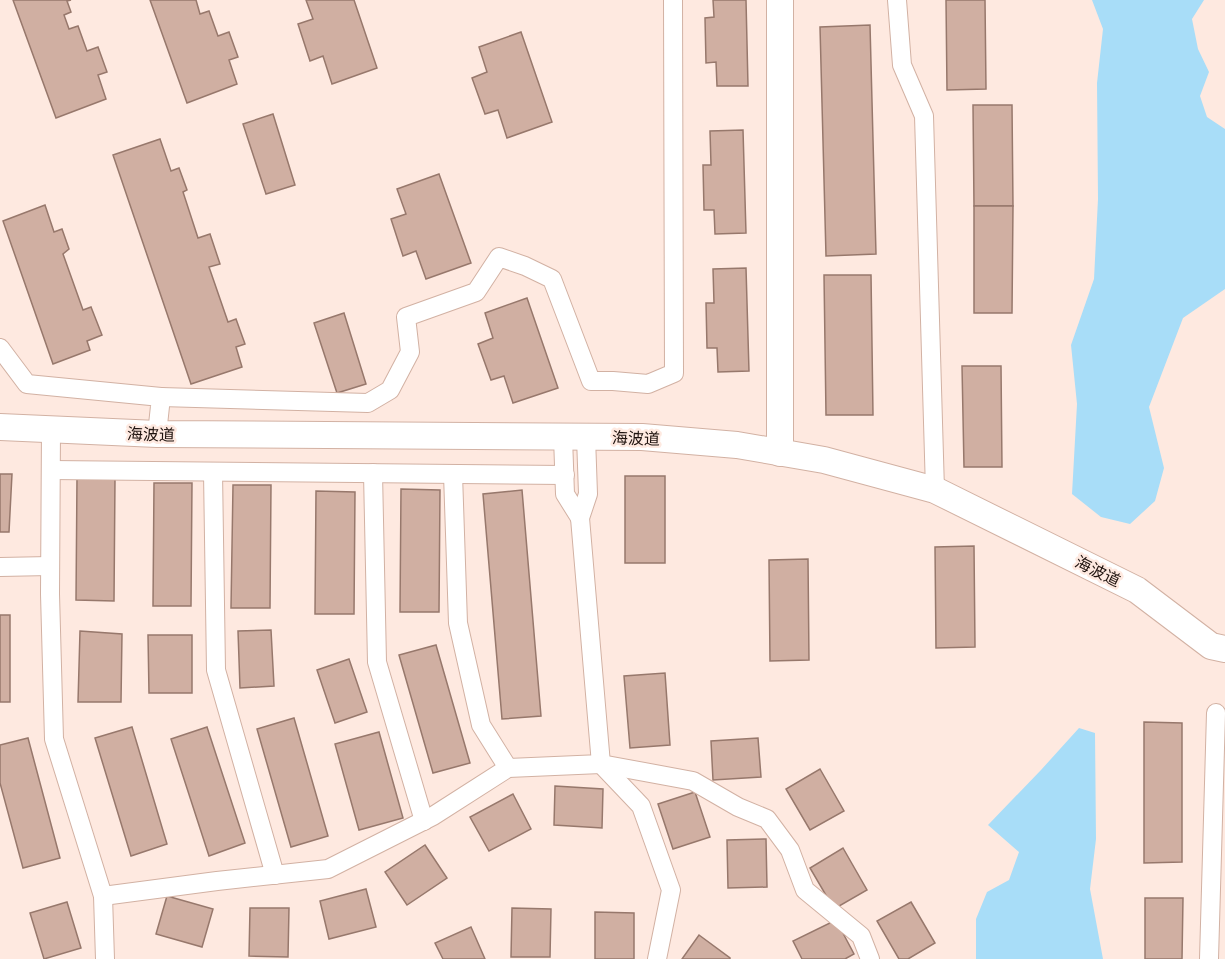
<svg xmlns="http://www.w3.org/2000/svg" width="1225" height="959" viewBox="0 0 1225 959" font-family="'Noto Sans','Noto Sans SC',sans-serif">
  <style>
    .water { fill: #a8ddf8 }
    .building { fill: #d0afa2; stroke: #97786c; stroke-width: 1.5 }
    .lines { fill: none; stroke-linecap: round; stroke-linejoin: round }
    .street-casing { stroke: #d2b1a3; stroke-width: 20 }
    .secondary-casing { stroke: #d2b1a3; stroke-width: 28 }
    .street { stroke: #fff; stroke-width: 18 }
    .secondary { stroke: #fff; stroke-width: 26 }
    .labels { text-anchor: middle; dominant-baseline: central; stroke-width: 5; stroke-linejoin: round; paint-order: stroke }
    .street-label { font-size: 16px; fill: #1e120e; stroke: #fee9e0 }
  </style>
  <rect width="100%" height="100%" fill="#fee9e0"/>
  <g class="water">
    <polygon points="1092,0 1204,0 1192,19 1198,49 1209,72 1200,96 1207,117 1225,129 1225,289 1183,318 1149,407 1164,468 1155,501 1130,524 1101,517 1072,494 1077,404 1071,345 1094,279 1098,199 1097,83 1103,29"/>
    <polygon points="1079,728 1095,733 1096,839 1090,889 1103,959 976,959 976,919 987,892 1009,880 1019,852 988,825 1041,770"/>
  </g>
  <g class="building">
    <polygon points="13,0 71,0 67,1 71,12 64,15 69,29 78,26 87,51 98,47 107,72 98,75 106,99 56,118"/>
    <polygon points="150,0 196,0 200,14 209,11 218,36 229,32 238,57 229,60 237,84 187,103"/>
    <polygon points="306,0 354,0 377,68 332,84 323,56 310,61 298,24 313,19"/>
    <polygon points="713,0 746,0 748,86 717,86 716,62 706,63 705,18 714,17"/>
    <polygon points="946,0 985,0 986,89 947,90"/>
    <polygon points="870,25 876,254 826,256 820,27"/>
    <polygon points="521,32 552,122 507,138 498,110 485,114 472,78 487,72 479,47"/>
    <polygon points="973,105 1012,105 1013,206 974,206"/>
    <polygon points="273,114 295,185 266,194 243,124"/>
    <polygon points="743,130 746,233 715,234 714,210 704,210 703,165 711,165 710,131"/>
    <polygon points="160,139 171,171 179,168 187,190 183,192 198,238 210,234 220,264 209,267 228,322 236,319 245,344 236,347 242,367 191,384 113,155"/>
    <polygon points="439,174 471,263 426,279 416,251 403,256 391,219 406,214 397,189"/>
    <polygon points="45,205 54,232 62,229 69,249 63,254 83,310 91,307 102,335 87,341 90,350 53,364 3,221"/>
    <polygon points="974,206 1013,206 1012,313 974,313"/>
    <polygon points="746,268 749,371 718,372 717,348 707,348 706,303 714,303 713,269"/>
    <polygon points="824,275 871,275 873,415 826,415"/>
    <polygon points="527,298 558,388 513,403 504,376 491,380 478,344 493,338 485,313"/>
    <polygon points="344,313 366,384 337,393 314,323"/>
    <polygon points="962,366 1001,366 1002,467 964,467"/>
    <polygon points="0,474 12,474 9,532 0,532"/>
    <rect x="625" y="476" width="40" height="87"/>
    <polygon points="77,478 115,478 114,601 76,600"/>
    <polygon points="154,483 192,483 191,606 153,606"/>
    <polygon points="233,485 271,485 270,608 231,608"/>
    <polygon points="401,489 440,490 439,612 400,612"/>
    <polygon points="522,490 541,716 502,719 483,494"/>
    <polygon points="316,491 355,492 354,614 315,614"/>
    <polygon points="974,546 975,647 936,648 935,547"/>
    <polygon points="808,559 809,660 770,661 769,560"/>
    <rect x="0" y="615" width="10" height="87"/>
    <polygon points="271,630 274,686 240,688 238,631"/>
    <polygon points="80,631 122,634 121,702 78,702"/>
    <polygon points="148,635 192,635 192,693 149,693"/>
    <polygon points="436,645 470,763 433,773 399,655"/>
    <polygon points="349,659 367,712 335,723 317,670"/>
    <polygon points="665,673 670,745 630,748 624,676"/>
    <polygon points="294,718 328,836 291,847 257,729"/>
    <polygon points="1144,722 1182,723 1182,862 1144,863"/>
    <polygon points="132,727 167,844 131,856 95,738"/>
    <polygon points="207,727 245,843 209,856 171,739"/>
    <polygon points="379,732 403,818 359,830 335,744"/>
    <polygon points="28,738 60,858 23,868 0,783 0,745"/>
    <polygon points="758,738 761,777 713,780 711,741"/>
    <polygon points="820,769 844,811 810,830 786,789"/>
    <polygon points="555,786 603,789 602,828 554,825"/>
    <polygon points="695,792 710,837 673,849 658,804"/>
    <polygon points="513,794 531,829 489,851 470,817"/>
    <polygon points="766,839 767,887 728,888 727,840"/>
    <polygon points="425,845 447,878 407,905 385,872"/>
    <polygon points="843,848 867,890 834,909 810,868"/>
    <polygon points="366,889 376,927 329,939 320,901"/>
    <polygon points="167,896 213,909 202,947 156,934"/>
    <polygon points="1145,898 1183,898 1182,959 1145,959"/>
    <polygon points="67,902 81,948 44,959 30,913"/>
    <polygon points="911,902 935,943 908,959 899,959 877,921"/>
    <polygon points="250,908 289,908 288,957 249,956"/>
    <polygon points="512,908 551,909 550,957 511,957"/>
    <polygon points="595,912 634,913 634,959 595,959"/>
    <polygon points="836,920 854,954 845,959 802,959 793,941"/>
    <polygon points="471,927 485,959 443,959 435,943"/>
    <polygon points="699,935 730,958 730,959 682,959"/>
  </g>
  <g class="lines">
    <g class="street-casing">
      <g id="street">
        <polyline points="897,0 902,65 924,116 935,490"/>
        <polyline points="0,348 27,384 161,397 157,434"/>
        <polyline points="161,397 368,403 390,390 410,352 406,317 476,292 499,257 525,266 552,279 591,381 613,381 648,384 674,373 673,0"/>
        <polyline points="51,430 50,594 54,739 103,896 105,959"/>
        <polyline points="563,437 565,494 580,518"/>
        <polyline points="51,470 565,475"/>
        <polyline points="213,472 216,670 275,875"/>
        <polyline points="373,473 377,662 424,821"/>
        <polyline points="453,474 458,623 481,725 508,768"/>
        <polyline points="0,567 50,566"/>
        <polyline points="601,764 693,781 738,807 767,819 790,850 805,890 861,936 870,959"/>
        <polyline points="601,764 641,806 671,890 657,959"/>
        <polyline points="103,896 217,881 328,869 433,816 508,768 601,764 580,518 588,494 586,437"/>
        <polyline points="1209,959 1216,713"/>
      </g>
    </g>
    <g class="secondary-casing">
      <g id="secondary">
        <polyline points="780,0 780,453"/>
        <polyline points="0,427 157,434 642,437 737,445 824,460 935,490 1137,590 1211,646 1225,649"/>
      </g>
    </g>
    <use href="#street" class="street"/>
    <use href="#secondary" class="secondary"/>
  </g>
  <g class="labels">
    <g class="street-label">
      <text transform="translate(151 434) rotate(2)">海波道</text>
      <text transform="translate(636 438) rotate(2)">海波道</text>
      <text transform="translate(1098 571) rotate(26)">海波道</text>
    </g>
  </g>
</svg>
